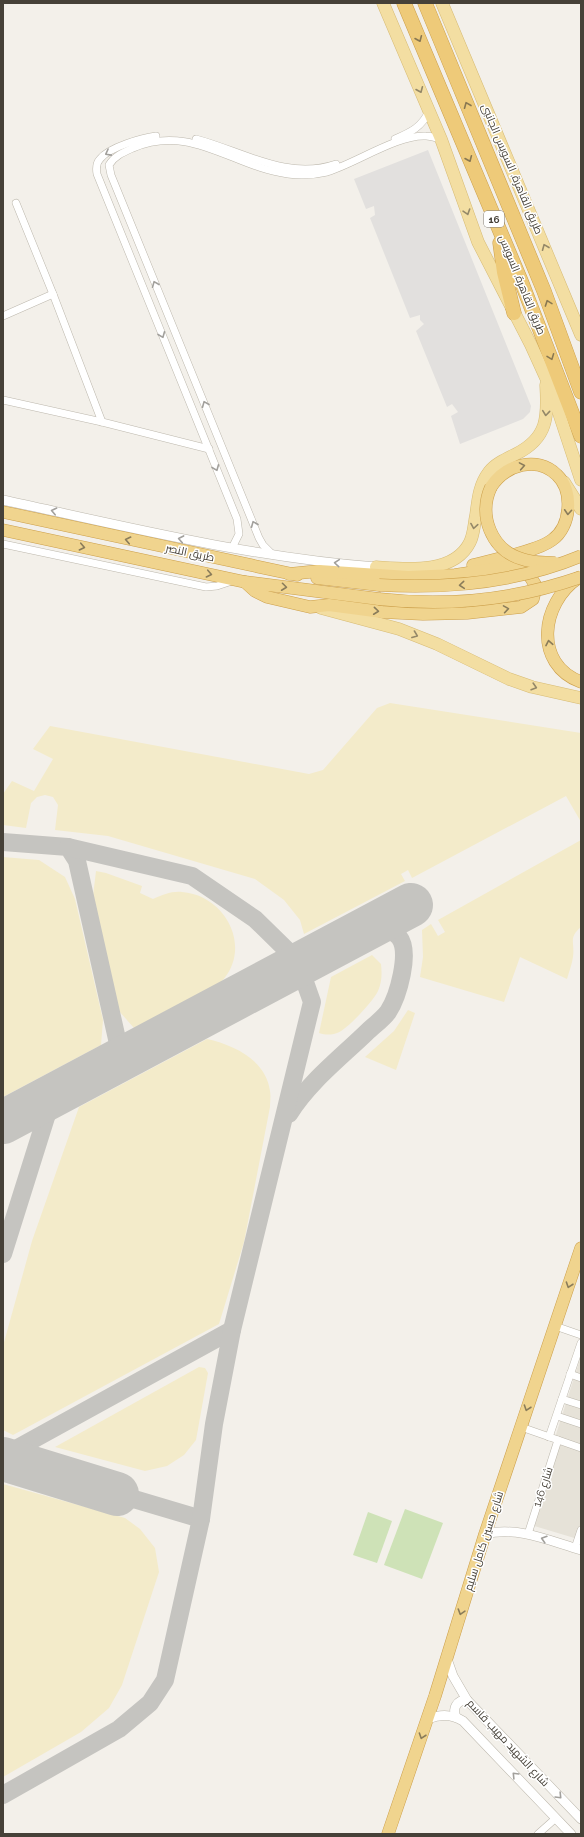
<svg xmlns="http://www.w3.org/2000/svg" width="584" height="1837" viewBox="0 0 584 1837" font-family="Raleway,Cairo,sans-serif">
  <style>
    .residential { fill: #e6e2d8 }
    .green { fill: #cee2b7 }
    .sand { fill: #f3ebca }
    .parking { fill: #e2e0de }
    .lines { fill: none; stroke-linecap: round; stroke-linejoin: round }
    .taxiway { stroke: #c5c4c0; stroke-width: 18 }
    .runway { stroke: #c5c4c0; stroke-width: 44 }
    .minor-casing { stroke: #bdb8ad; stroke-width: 8 }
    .tertiary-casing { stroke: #bdb8ad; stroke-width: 10 }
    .primary-casing { stroke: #d7bb74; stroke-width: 13 }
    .trunk-casing { stroke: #cc9f4a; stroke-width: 13 }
    .motorway-casing { stroke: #cc9f4a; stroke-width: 15 }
    .minor { stroke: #fff; stroke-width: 7 }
    .tertiary { stroke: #fff; stroke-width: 9 }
    .primary { stroke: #f3dea2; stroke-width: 12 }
    .trunk { stroke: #f0d48e; stroke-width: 12 }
    .motorway { stroke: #eeca79; stroke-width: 14 }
    .trunk-bridge-casing { stroke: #cc9f4a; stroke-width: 13; stroke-linecap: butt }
    .trunk-bridge { stroke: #f0d48e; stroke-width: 12 }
    .oneway { stroke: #897852 }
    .oneway2 { stroke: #948868 }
    .oneway3 { stroke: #a2a09c }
    .oneway4 { stroke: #8a7c5a }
    .labels { text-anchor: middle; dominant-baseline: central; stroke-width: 3; stroke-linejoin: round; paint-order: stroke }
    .shield { fill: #fff; stroke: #7e7a74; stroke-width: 1 }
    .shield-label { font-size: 10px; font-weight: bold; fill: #464138 }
    .street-label { font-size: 11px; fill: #464138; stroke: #fff }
  </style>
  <rect width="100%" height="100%" fill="#f3f0ea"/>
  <polygon class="residential" points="581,1356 581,1540 531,1525 528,1522"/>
  <g class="green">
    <polygon points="405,1509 443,1523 422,1579 384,1565"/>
    <polygon points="368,1512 392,1521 377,1563 353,1555"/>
  </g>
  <g class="sand">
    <polygon points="390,703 581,733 581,822 566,796 412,878 408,870 401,874 405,881 304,934 300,920 284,900 255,879 108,836 55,830 58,805 53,797 45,795 37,797 31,803 26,828 3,825 3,794 12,781 34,791 53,759 33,749 50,726 309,774 323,770 377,708"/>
    <path d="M581 840V927C568 938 575 942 573 957 572 964 569 972 567 979L520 957 504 1002 420 977 423 957 422 930 431 924 438 936 445 932 438 920Z"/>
    <polygon points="3,857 39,860 65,877 75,899 103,1020 101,1045 3,1097"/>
    <path d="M96 871 106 873 142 886 140 893 153 899C163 895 171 891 182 892 225 895 253 947 222 981 217 986 207 989 201 993 178 1005 156 1016 134 1028L119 1011 112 989 93 896Z"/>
    <path d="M372 955 381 964C382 973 382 982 378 991 374 1000 347 1030 337 1033 331 1035 326 1035 319 1033L331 977Z"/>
    <polygon points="408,1010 415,1013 396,1070 365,1057 394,1031"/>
    <path d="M207 1039C234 1045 266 1060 270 1091 271 1096 270 1102 270 1107L244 1242 219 1324 13 1435 3 1430V1346L32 1241 79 1107Z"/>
    <polygon points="199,1367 205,1368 208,1373 196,1440 184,1455 167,1466 145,1471 55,1447"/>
    <polygon points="3,1484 125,1518 140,1529 155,1548 159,1572 122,1685 109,1708 81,1732 3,1777"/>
  </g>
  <polygon class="parking" points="428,150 531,406 530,412 523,419 460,444 451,416 458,412 452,404 447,407 416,331 424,324 420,320 420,315 410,318 370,218 375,215 374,206 366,209 354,179"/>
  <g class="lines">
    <g class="taxiway">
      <polyline points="3,842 68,847 77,861 117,1039"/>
      <polyline points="68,847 192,876 255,919 301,964"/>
      <path d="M289 1114C308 1083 340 1058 366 1033 373 1026 382 1020 388 1012 398 997 411 952 399 937 393 930 382 928 374 925"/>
      <polyline points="3,1254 53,1095"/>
      <polyline points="3,1456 232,1330"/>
      <polyline points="117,1494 201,1519"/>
      <polyline points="3,1795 119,1729 150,1703 165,1680 201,1519 214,1424 232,1330 312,1002 306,985 295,976 277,977"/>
    </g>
    <g class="runway">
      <polyline points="3,1122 411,905"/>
      <polyline points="3,1459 117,1494"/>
    </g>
    <g class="minor-casing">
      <g id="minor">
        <path d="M156 136C142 138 109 147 100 159 96 163 96 168 97 174L237 519 239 534 232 548"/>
        <path d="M196 139C242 151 287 181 336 164"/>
        <path d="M395 139C411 132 422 127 429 111"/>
        <polyline points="16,203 53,294 102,422"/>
        <polyline points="3,316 53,294"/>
        <polyline points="3,400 102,422 209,449"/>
        <polyline points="3,544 206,587 217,586 235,580"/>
        <path d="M273 555 263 545 259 538 111 175 109 165C114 156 124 152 133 148 191 123 233 167 288 174 301 176 314 175 327 172 354 164 399 134 426 136 431 136 436 138 441 139"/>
        <polyline points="555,1326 581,1335"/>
        <polyline points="570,1374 581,1378"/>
        <polyline points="562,1399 581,1405"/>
        <polyline points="557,1416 581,1424"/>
        <polyline points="521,1427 581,1448"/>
        <polyline points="549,1437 581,1343"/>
        <polyline points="528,1534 558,1440"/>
        <polyline points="575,1548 581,1530"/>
        <polyline points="538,1834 556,1818"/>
      </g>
    </g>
    <g class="tertiary-casing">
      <g id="tertiary">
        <path d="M3 500C127 527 249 557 376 567"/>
        <path d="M485 1534C518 1526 550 1541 581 1550"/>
        <polyline points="447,1659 453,1676 467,1700 581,1819"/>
        <path d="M456 1717C452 1708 457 1700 467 1700"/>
        <path d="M428 1719C440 1714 452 1714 463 1721L571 1834"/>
      </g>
    </g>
    <g class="primary-casing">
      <g id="primary">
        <polyline points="383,3 441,139 478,242 531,345 551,389 581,480"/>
        <polyline points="442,3 581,335"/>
        <polyline points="564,482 581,509"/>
        <path d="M376 567C405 569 454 575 470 542 474 534 474 524 476 515 478 500 479 485 489 472 495 464 506 459 516 454 548 438 548 417 546 385"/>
        <polyline points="321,608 399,629 437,644 509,679 532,687 581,698"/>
      </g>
    </g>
    <g class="trunk-casing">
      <g id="trunk">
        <polyline points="3,512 297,575"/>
        <polyline points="3,530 245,582 379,599"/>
        <path d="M473 565C492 560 538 551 552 540 571 527 574 491 557 475 537 455 505 465 491 487"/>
        <polyline points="317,578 379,585"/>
        <path d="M578 578C541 603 533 664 581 682"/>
        <polyline points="245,582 255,591 267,597 310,607 329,605 382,612 423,614 467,613 521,607 533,599 536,586 526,570 508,567 455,575 408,577 319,571 289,574"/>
        <polyline points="388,1834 435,1696 485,1534 581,1248"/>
      </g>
    </g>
    <g class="motorway-casing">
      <g id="motorway">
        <polyline points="404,3 521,281 581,436"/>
        <polyline points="425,3 544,291 581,392"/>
        <polyline points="500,243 504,272 514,313"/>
      </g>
    </g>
    <use href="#minor" class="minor"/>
    <use href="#tertiary" class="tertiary"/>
    <use href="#primary" class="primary"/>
    <use href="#trunk" class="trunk"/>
    <use href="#motorway" class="motorway"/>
    <g class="trunk-bridge-casing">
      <g id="trunk-bridge">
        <path d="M491 487C478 515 491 550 522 559 532 563 544 562 555 563"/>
        <path d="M379 585C448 589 516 583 581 556"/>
        <path d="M379 599C449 607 515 600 581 577"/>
      </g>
    </g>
    <use href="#trunk-bridge" class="trunk-bridge"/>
  </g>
  <defs><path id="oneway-chevron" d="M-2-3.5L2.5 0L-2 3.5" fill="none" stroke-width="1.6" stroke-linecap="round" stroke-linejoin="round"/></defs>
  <g class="oneway">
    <use href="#oneway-chevron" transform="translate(419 39) rotate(67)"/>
    <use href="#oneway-chevron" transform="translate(467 105) rotate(-112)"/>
    <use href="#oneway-chevron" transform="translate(469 159) rotate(67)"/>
    <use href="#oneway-chevron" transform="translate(548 303) rotate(-110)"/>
    <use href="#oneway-chevron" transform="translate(551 357) rotate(69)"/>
  </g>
  <g class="oneway2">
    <use href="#oneway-chevron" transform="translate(420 90) rotate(67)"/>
    <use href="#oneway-chevron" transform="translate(467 212) rotate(72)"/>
    <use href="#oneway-chevron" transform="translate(545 247) rotate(-112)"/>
    <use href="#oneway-chevron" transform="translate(546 413) rotate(96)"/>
    <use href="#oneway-chevron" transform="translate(474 526) rotate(99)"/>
    <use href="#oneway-chevron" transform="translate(415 635) rotate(21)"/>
    <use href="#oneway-chevron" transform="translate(534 687) rotate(17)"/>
  </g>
  <g class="oneway3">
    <use href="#oneway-chevron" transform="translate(108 153) rotate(152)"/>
    <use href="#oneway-chevron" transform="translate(155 284) rotate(-112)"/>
    <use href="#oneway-chevron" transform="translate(162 335) rotate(68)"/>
    <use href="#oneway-chevron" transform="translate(205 404) rotate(-112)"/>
    <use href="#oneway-chevron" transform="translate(216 468) rotate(68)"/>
    <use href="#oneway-chevron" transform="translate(54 511) rotate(-167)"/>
    <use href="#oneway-chevron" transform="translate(254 524) rotate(-112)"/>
    <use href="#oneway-chevron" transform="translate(181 539) rotate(-169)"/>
    <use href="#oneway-chevron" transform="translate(337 563) rotate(-175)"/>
    <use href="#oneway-chevron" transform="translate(544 1539) rotate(-163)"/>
    <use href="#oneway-chevron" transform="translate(515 1775) rotate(-134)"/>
    <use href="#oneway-chevron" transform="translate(559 1796) rotate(46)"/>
  </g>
  <g class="oneway4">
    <use href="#oneway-chevron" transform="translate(522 466) rotate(-10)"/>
    <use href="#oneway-chevron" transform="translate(568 512) rotate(94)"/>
    <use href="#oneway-chevron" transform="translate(128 540) rotate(-168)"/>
    <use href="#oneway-chevron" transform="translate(82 547) rotate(12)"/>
    <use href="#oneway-chevron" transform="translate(209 574) rotate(12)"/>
    <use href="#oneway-chevron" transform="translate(462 585) rotate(175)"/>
    <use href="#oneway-chevron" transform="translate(284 587) rotate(7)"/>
    <use href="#oneway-chevron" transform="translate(506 609) rotate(-9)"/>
    <use href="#oneway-chevron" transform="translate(376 611) rotate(6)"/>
    <use href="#oneway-chevron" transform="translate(549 643) rotate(-101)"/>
    <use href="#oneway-chevron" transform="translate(569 1285) rotate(109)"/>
    <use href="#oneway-chevron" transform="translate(527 1408) rotate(109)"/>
    <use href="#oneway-chevron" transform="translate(461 1612) rotate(107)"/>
    <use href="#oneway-chevron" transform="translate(422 1736) rotate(109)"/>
  </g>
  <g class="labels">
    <rect class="shield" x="484" y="211" width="20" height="16" rx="3"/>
    <g class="shield-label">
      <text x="494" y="219">16</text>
    </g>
    <g class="street-label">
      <text transform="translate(512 169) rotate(67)">طريق القاهرة, السويس الجانبى</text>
      <text transform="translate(522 285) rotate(68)">طريق القاهرة, السويس</text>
      <text transform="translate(190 553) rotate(12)">طريق النصر</text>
      <text transform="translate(543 1487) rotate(-72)">شارع 146</text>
      <text transform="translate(484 1541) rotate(-72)">شارع حسين كامل سليم</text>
      <text transform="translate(508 1743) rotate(47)">شارع الشهيد مهيب قاسم</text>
    </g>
  </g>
  <rect width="584" height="1837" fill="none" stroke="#464138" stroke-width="8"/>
</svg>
